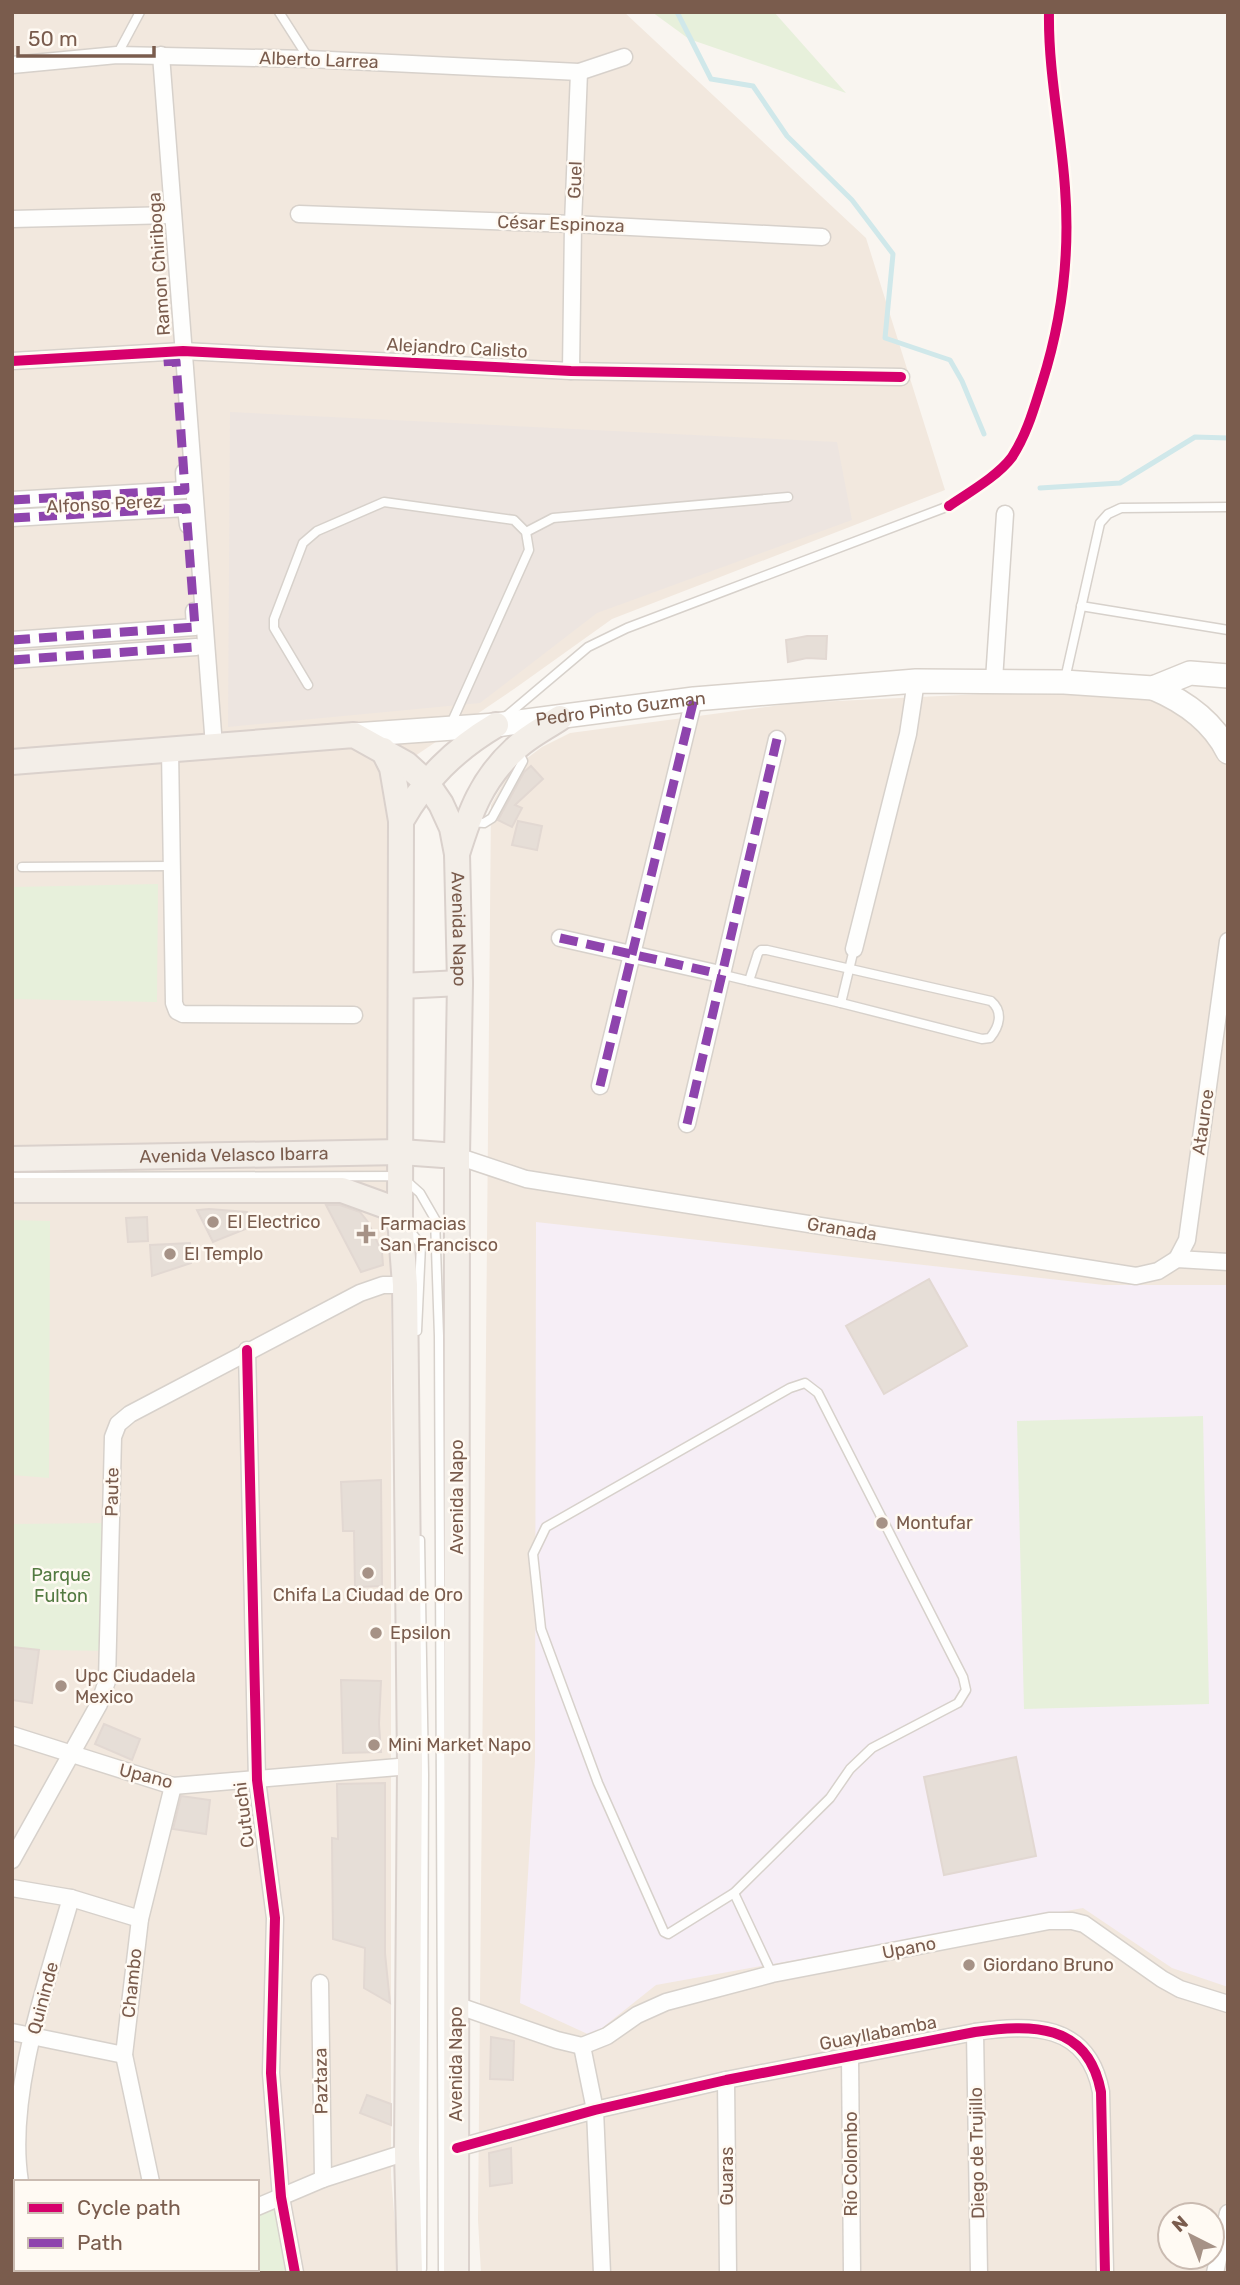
<svg xmlns="http://www.w3.org/2000/svg" width="1240" height="2285" viewBox="0 0 1240 2285" font-family="Rubik,sans-serif">
  <style>
    .residential { fill: #f2e8de; fill-rule: evenodd }
    .industrial { fill: #ede5e0 }
    .education { fill: #f6eef6 }
    .green { fill: #e7f0db }
    .lines { fill: none; stroke-linecap: round; stroke-linejoin: round }
    .stream { stroke: #d0e8ea; stroke-width: 5 }
    .building { fill: #e6ded7; stroke: #e2d8d2; stroke-width: 2 }
    .lane-casing { stroke: #d7d1cb; stroke-width: 11 }
    .street-casing { stroke: #d7d1cb; stroke-width: 19 }
    .secondary-casing { stroke: #d9d2cb; stroke-width: 26 }
    .primary-casing { stroke: #dad1cc; stroke-width: 28 }
    .lane { stroke: #fefefd; stroke-width: 8 }
    .street { stroke: #fefefd; stroke-width: 16 }
    .secondary { stroke: #fefefd; stroke-width: 23 }
    .primary { stroke: #f3eee8; stroke-width: 24 }
    .quiet { stroke: #8e44ad; stroke-width: 9; stroke-dasharray: 18 9; stroke-linecap: butt }
    .cycleway-casing { stroke: #fffaf3; stroke-width: 15 }
    .cycleway { stroke: #d6006c; stroke-width: 10 }
    .poi-dot { fill: #a69286; stroke: #fffaf3; stroke-width: 2.5 }
    .labels { text-anchor: middle; dominant-baseline: central; stroke-width: 5; stroke-linejoin: round; paint-order: stroke }
    .street-label { font-size: 18px; fill: #7a5c4d; stroke: #fffaf3 }
    .poi-label { font-size: 18px; fill: #7a5c4d; stroke: #fffaf3; text-anchor: start }
    .park-label { font-size: 18px; fill: #537a41; stroke: #fffaf3 }
  </style>
  <rect width="100%" height="100%" fill="#f9f5f0"/>
  <g class="residential">
    <path d="M12 12H624L866 238 945 490 612 619 514 689 387 775 401 1139 391 1232V2176L399 2273H12ZM16 2182H257V2269H16Z"/>
    <path d="M1149 686 1228 734V2273H481L478 2220 491 805 510 771 542 747 570 733 796 703ZM1170 2215H1212V2257H1170Z"/>
  </g>
  <polygon class="industrial" points="230,412 837,442 852,520 597,613 480,703 228,727"/>
  <polygon class="education" points="536,1222 1104,1285 1228,1285 1228,1987 1172,1968 1083,1908 656,1985 592,2036 520,2003 535,1761"/>
  <g class="green">
    <polygon points="652,12 774,12 846,93 689,39"/>
    <polygon points="158,884 157,1002 12,999 14,887"/>
    <polygon points="12,1220 50,1221 49,1478 12,1475"/>
    <polygon points="1203,1416 1209,1704 1024,1709 1017,1421"/>
    <polygon points="111,1523 109,1651 39,1650 12,1647 12,1524"/>
    <polygon points="281,2197 295,2273 177,2273 176,2269 257,2269 257,2207"/>
  </g>
  <g class="lines">
    <g class="stream">
      <polyline points="677,12 711,79 753,86 787,136 852,200 893,254 885,338 950,360 962,381 984,434"/>
      <polyline points="1040,488 1120,483 1195,437 1228,438"/>
    </g>
  </g>
  <g class="building">
    <polygon points="807,636 827,636 826,659 807,658 788,662 786,640"/>
    <polygon points="531,766 543,779 515,805 522,808 512,827 498,820 524,772"/>
    <polygon points="518,821 542,826 537,850 512,845"/>
    <polygon points="326,1205 340,1205 360,1212 368,1222 382,1252 383,1265 361,1272"/>
    <polygon points="209,1209 247,1212 253,1226 213,1242 197,1210"/>
    <polygon points="147,1217 148,1241 128,1242 126,1218"/>
    <polygon points="190,1243 191,1263 152,1276 150,1245"/>
    <polygon points="929,1279 967,1346 884,1394 846,1326"/>
    <polygon points="381,1480 382,1586 355,1587 354,1531 343,1531 341,1482"/>
    <polygon points="12,1647 39,1650 32,1703 12,1700"/>
    <polygon points="341,1680 381,1681 379,1724 381,1752 343,1753"/>
    <polygon points="104,1724 140,1739 132,1760 95,1744"/>
    <polygon points="1016,1757 1036,1856 944,1875 924,1777"/>
    <polygon points="385,1783 385,1953 390,2003 364,1988 365,1948 333,1939 332,1838 338,1839 337,1784"/>
    <polygon points="181,1796 210,1800 206,1834 173,1829"/>
    <polygon points="491,2037 514,2041 513,2080 490,2079"/>
    <polygon points="367,2095 391,2104 391,2125 360,2113"/>
    <polygon points="511,2148 512,2183 490,2186 489,2153"/>
  </g>
  <g class="lines">
    <g class="lane-casing">
      <g id="lane">
        <polyline points="279,12 309,59"/>
        <polyline points="117,55 140,12"/>
        <polyline points="526,532 553,518 788,497"/>
        <polyline points="1081,606 1228,630"/>
        <polyline points="1065,679 1100,523 1108,514 1121,508 1228,507"/>
        <polyline points="308,685 274,628 274,619 303,543 317,531 384,502 514,520 526,532 529,550 450,726"/>
        <polyline points="504,718 588,647 627,628 949,506"/>
        <polyline points="470,822 484,823 492,818 523,761 518,751"/>
        <polyline points="22,867 170,866"/>
        <polyline points="720,974 841,1003 854,949"/>
        <path d="M749 981 758 953 761 950H767L991 1001C1004 1012 999 1027 990 1038L982 1039 841 1003"/>
        <polyline points="12,1177 401,1176 420,1193 435,1219 439,1336 443,2273"/>
        <polyline points="407,1227 421,1245 417,1331"/>
        <polygon points="805,1383 818,1393 963,1677 966,1690 958,1703 872,1748 850,1769 830,1798 734,1893 668,1934 664,1932 598,1783 541,1629 533,1554 546,1527 790,1388"/>
        <polyline points="420,1540 424,1775 422,2269"/>
        <polyline points="734,1893 772,1974"/>
      </g>
    </g>
    <g class="street-casing">
      <g id="street">
        <polyline points="161,55 214,746"/>
        <polyline points="12,65 117,55 309,59 579,72 624,57"/>
        <polyline points="299,214 573,224 822,237"/>
        <polyline points="12,219 173,215"/>
        <polyline points="12,361 183,351 571,371 901,377"/>
        <polyline points="571,371 573,224 579,72"/>
        <polyline points="12,500 185,490 184,472"/>
        <polyline points="12,518 186,508 188,525"/>
        <polyline points="12,640 195,627 194,611"/>
        <polyline points="12,660 196,647"/>
        <polyline points="994,680 1005,514"/>
        <polyline points="170,750 174,1003 177,1011 183,1014 354,1015"/>
        <polyline points="560,938 720,974"/>
        <polyline points="854,949 908,734 916,681"/>
        <polyline points="600,1086 694,699"/>
        <polyline points="687,1124 777,739"/>
        <polyline points="457,1156 526,1179 1136,1276 1158,1271 1177,1259 1228,1262"/>
        <polyline points="1177,1259 1187,1240 1228,941"/>
        <polyline points="247,1350 257,1780 275,1918 271,2073 281,2197 295,2273"/>
        <polyline points="12,1735 173,1786 410,1766"/>
        <polyline points="12,1860 99,1704 107,1681 113,1437 118,1424 130,1414 360,1293 383,1285 405,1285"/>
        <polyline points="12,1888 71,1898 140,1919"/>
        <polyline points="320,1983 323,2179"/>
        <polyline points="456,2005 557,2040 582,2046"/>
        <polyline points="12,2032 124,2055"/>
        <polyline points="975,2032 979,2273"/>
        <polyline points="582,2046 607,2036 637,2015 666,2002 772,1974 1049,1921 1072,1921 1084,1924 1162,1979 1180,1989 1228,2004"/>
        <polyline points="582,2046 595,2110 602,2273"/>
        <polyline points="850,2056 852,2273"/>
        <polyline points="726,2080 728,2273"/>
        <path d="M457 2148 595 2110 726 2080 975 2032C1030 2024 1088 2022 1101 2092L1105 2273"/>
        <path d="M20 2182C6 2096 47 1981 71 1898"/>
        <polyline points="151,2182 124,2055 140,1919 173,1786"/>
        <polyline points="257,2207 323,2179 407,2152"/>
        <polyline points="39,2269 40,2273"/>
        <polyline points="176,2269 177,2273"/>
        <polyline points="102,2273 109,2269"/>
        <polyline points="1215,2273 1228,2213"/>
      </g>
    </g>
    <g class="secondary-casing">
      <g id="secondary">
        <path d="M1153 688C1184 701 1212 720 1228 752"/>
        <path id="s1" d="M354 735 496 725 694 699 916 681 1064 682 1153 688 1190 673 1228 676"/>
      </g>
    </g>
    <g class="primary-casing">
      <g id="primary">
        <polyline points="383,750 392,768 401,821 400,1219 405,1285 410,1766 407,2152 410,2273"/>
        <path id="s2" d="M12 762 354 735 406 764 426 782 441 804 452 828 457 854 460 983 457 1156 456 2273"/>
        <path d="M401 821C425 779 454 750 496 725"/>
        <path d="M457 854C470 812 482 779 515 749 527 737 545 728 560 718"/>
        <polyline points="401,986 460,983"/>
        <path id="s3" d="M12 1159 401 1152 457 1156"/>
        <polyline points="12,1190 342,1190 386,1206 400,1219"/>
      </g>
    </g>
    <use href="#lane" class="lane"/>
    <use href="#street" class="street"/>
    <use href="#secondary" class="secondary"/>
    <use href="#primary" class="primary"/>
    <g class="quiet">
      <polyline points="12,500 185,490 176,361 162,362"/>
      <polyline points="12,518 186,508 195,627 12,640"/>
      <polyline points="12,660 196,647"/>
      <polyline points="560,938 720,974"/>
      <polyline points="600,1086 694,699"/>
      <polyline points="687,1124 777,739"/>
    </g>
    <g class="cycleway-casing">
      <g id="cycleway">
        <polyline points="12,361 183,351 571,371 901,377"/>
        <path d="M949 506C968 493 998 476 1012 457 1027 434 1034 408 1042 383 1062 320 1070 254 1065 188 1061 129 1048 72 1049 12"/>
        <polyline points="247,1350 257,1780 275,1918 271,2073 281,2197 295,2273"/>
        <path d="M457 2148 595 2110 726 2080 975 2032C1030 2024 1088 2022 1101 2092L1105 2273"/>
      </g>
    </g>
    <use href="#cycleway" class="cycleway"/>
  </g>
  <g class="poi-dot">
    <circle cx="213" cy="1222" r="7"/>
    <path d="M362.5 1223.5h7v7h7v7h-7v7h-7v-7h-7v-7h7z"/>
    <circle cx="170" cy="1254" r="7"/>
    <circle cx="882" cy="1523" r="7"/>
    <circle cx="368" cy="1573" r="7"/>
    <circle cx="376" cy="1633" r="7"/>
    <circle cx="61" cy="1686" r="7"/>
    <circle cx="374" cy="1745" r="7"/>
    <circle cx="969" cy="1965" r="7"/>
  </g>
  <g class="labels">
    <g class="street-label">
      <text transform="translate(319 60) rotate(2)">Alberto Larrea</text>
      <text transform="translate(575 180) rotate(-88)">Guel</text>
      <text transform="translate(561 224) rotate(2)">César Espinoza</text>
      <text transform="translate(159 264) rotate(-94)">Ramon Chiriboga</text>
      <text transform="translate(457 348) rotate(3)">Alejandro Calisto</text>
      <text transform="translate(104 504) rotate(-3)">Alfonso Perez</text>
      <text stroke="none"><textPath href="#s1" startOffset="268">Pedro Pinto Guzman</textPath></text>
      <text stroke="none"><textPath href="#s2" startOffset="584">Avenida Napo</textPath></text>
      <text transform="translate(1203 1122) rotate(-82)">Atauroe</text>
      <text stroke="none"><textPath href="#s3" startOffset="222">Avenida Velasco Ibarra</textPath></text>
      <text transform="translate(842 1229) rotate(9)">Granada</text>
      <text transform="translate(112 1492) rotate(-89)">Paute</text>
      <text transform="translate(457 1497) rotate(-90)">Avenida Napo</text>
      <text transform="translate(146 1776) rotate(14)">Upano</text>
      <text transform="translate(244 1815) rotate(-97)">Cutuchi</text>
      <text transform="translate(909 1948) rotate(-11)">Upano</text>
      <text transform="translate(132 1983) rotate(-84)">Chambo</text>
      <text transform="translate(43 1998) rotate(-75)">Quininde</text>
      <text transform="translate(878 2033) rotate(-11)">Guayllabamba</text>
      <text transform="translate(456 2064) rotate(-90)">Avenida Napo</text>
      <text transform="translate(321 2081) rotate(-91)">Paztaza</text>
      <text transform="translate(977 2153) rotate(-91)">Diego de Trujillo</text>
      <text transform="translate(851 2164) rotate(-90)">Río Colombo</text>
      <text transform="translate(727 2176) rotate(-90)">Guaras</text>
    </g>
    <g class="poi-label">
      <text x="227" y="1222">El Electrico</text>
      <text x="380" y="1224">Farmacias<tspan x="380" dy="21">San Francisco</tspan></text>
      <text x="184" y="1254">El Templo</text>
      <text x="896" y="1523">Montufar</text>
      <text x="368" y="1595" text-anchor="middle">Chifa La Ciudad de Oro</text>
      <text x="390" y="1633">Epsilon</text>
      <text x="75" y="1676">Upc Ciudadela<tspan x="75" dy="21">Mexico</tspan></text>
      <text x="388" y="1745">Mini Market Napo</text>
      <text x="983" y="1965">Giordano Bruno</text>
    </g>
    <g class="park-label">
      <text x="61" y="1575">Parque<tspan x="61" dy="21">Fulton</tspan></text>
    </g>
  </g>
  <rect width="1240" height="2285" fill="none" stroke="#7a5c4d" stroke-width="28"/>
  <rect x="14" y="2180" width="245" height="91" fill="#fffaf3" stroke="#cabbb1" stroke-width="2"/>
  <rect x="28" y="2203" width="35" height="10" fill="#d6006c" stroke="#cabbb1" stroke-width="2"/>
  <text x="77" y="2215" font-size="21" fill="#7a5c4d">Cycle path</text>
  <rect x="28" y="2238" width="35" height="10" fill="#8e44ad" stroke="#cabbb1" stroke-width="2"/>
  <text x="77" y="2250" font-size="21" fill="#7a5c4d">Path</text>
  <g transform="translate(1191 2236) rotate(318)"><circle r="33" fill="#fffaf3" stroke="#cabbb1" stroke-width="2"/>
  <path d="M0-5L12 26L0 18L-12 26Z" fill="#a69286"/>
  <text y="-10" font-size="19" font-weight="bold" text-anchor="middle" fill="#7a5c4d">N</text>
  </g>
  <path d="M18 46v10h136v-10" fill="none" stroke="#7a5c4d" stroke-width="3.5"/>
  <text x="28" y="46" font-size="21" fill="#7a5c4d" stroke="#fffaf3" stroke-width="5" paint-order="stroke">50 m</text>
</svg>
